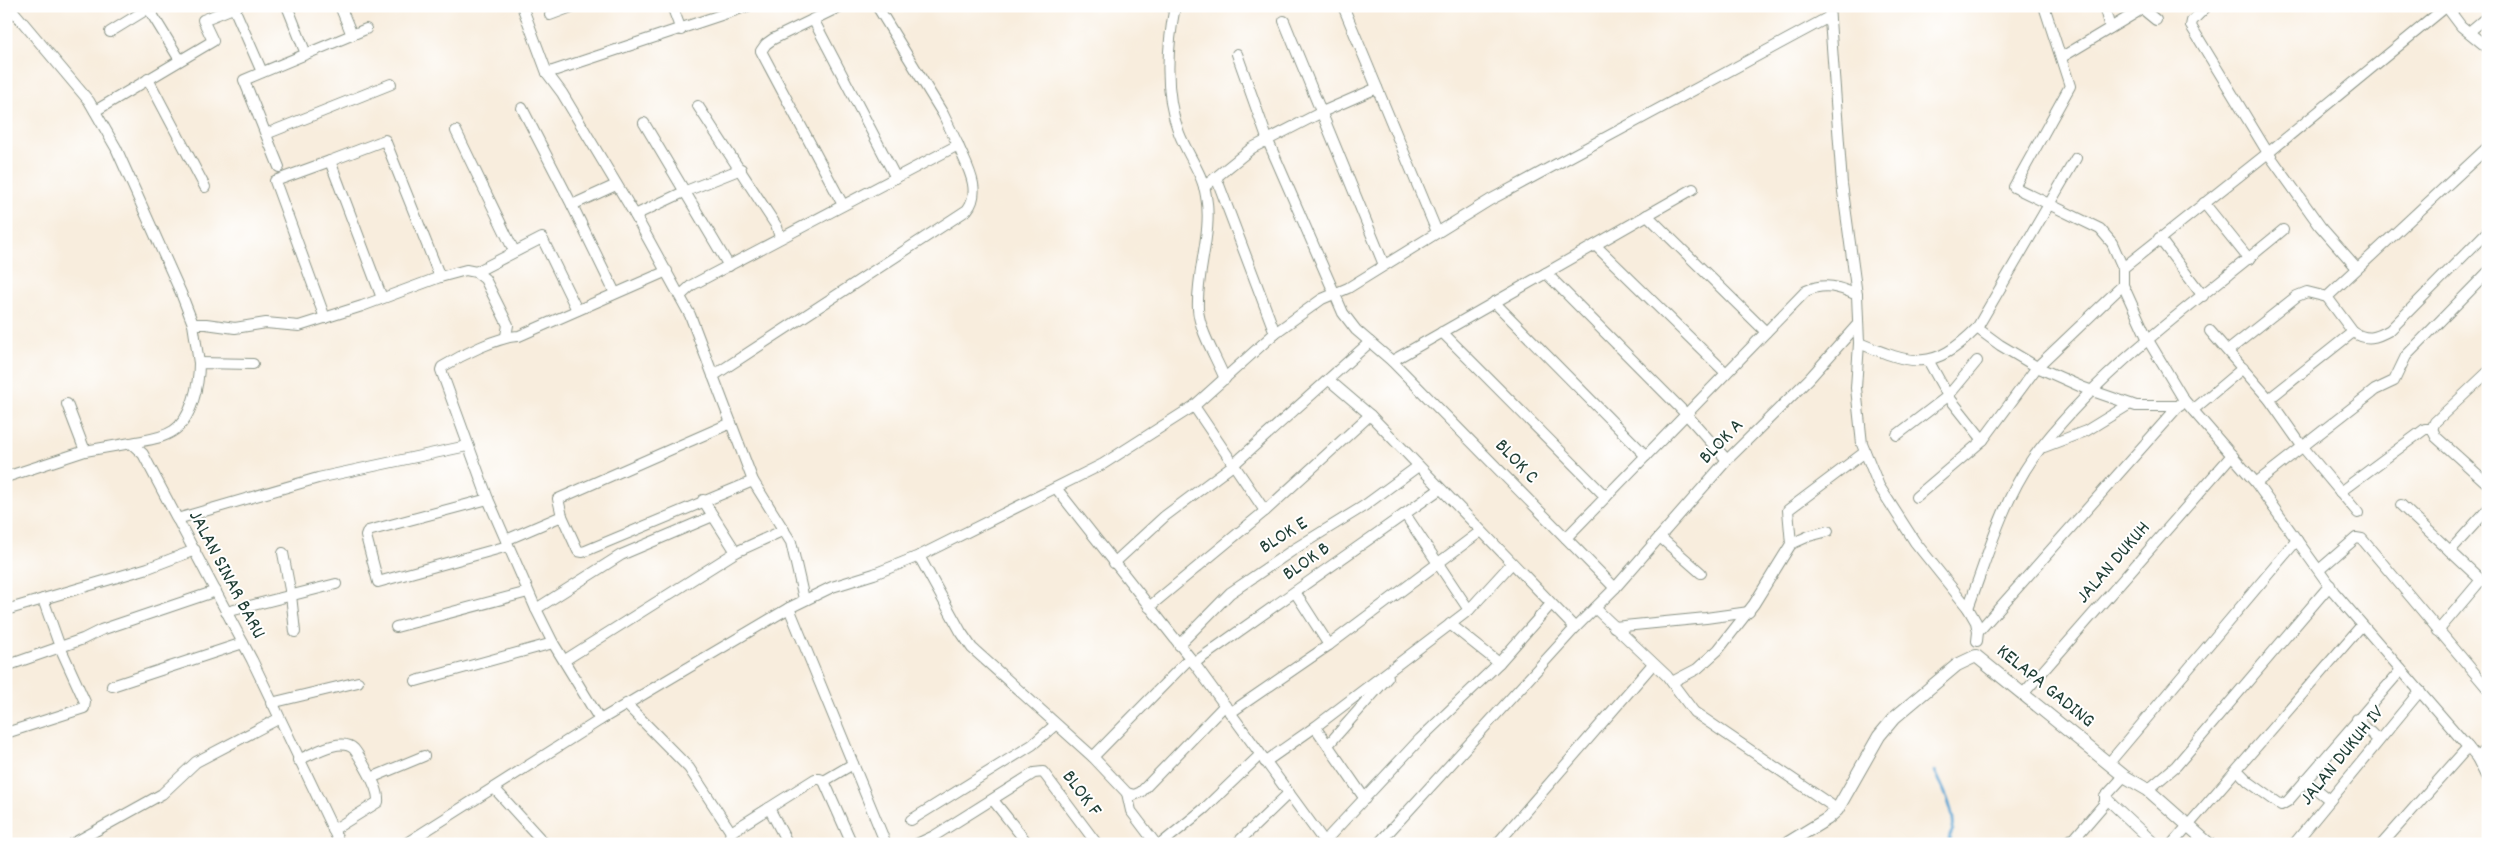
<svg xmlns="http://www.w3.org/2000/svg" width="2494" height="850" viewBox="0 0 2494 850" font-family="Dekko,sans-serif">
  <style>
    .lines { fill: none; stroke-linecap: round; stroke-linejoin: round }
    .stream { stroke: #5ba4d2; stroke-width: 3 }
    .minor-casing { stroke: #8c9588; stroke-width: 12 }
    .tertiary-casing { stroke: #8c9588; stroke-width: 14 }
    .minor { stroke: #fff; stroke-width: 10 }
    .tertiary { stroke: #fff; stroke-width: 12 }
    .labels { text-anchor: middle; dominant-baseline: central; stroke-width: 4; stroke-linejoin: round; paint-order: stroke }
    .street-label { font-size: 20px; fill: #1f3d34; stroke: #fff }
  </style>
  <rect width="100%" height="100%" fill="#fff"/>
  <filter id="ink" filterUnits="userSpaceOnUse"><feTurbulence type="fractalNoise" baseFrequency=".02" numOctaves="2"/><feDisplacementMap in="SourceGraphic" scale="10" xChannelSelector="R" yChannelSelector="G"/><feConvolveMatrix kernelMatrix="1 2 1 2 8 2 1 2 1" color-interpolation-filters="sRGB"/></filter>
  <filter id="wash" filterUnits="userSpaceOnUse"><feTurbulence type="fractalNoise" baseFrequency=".0096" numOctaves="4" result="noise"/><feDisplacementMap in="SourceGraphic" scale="20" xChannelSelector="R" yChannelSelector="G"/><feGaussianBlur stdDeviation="1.12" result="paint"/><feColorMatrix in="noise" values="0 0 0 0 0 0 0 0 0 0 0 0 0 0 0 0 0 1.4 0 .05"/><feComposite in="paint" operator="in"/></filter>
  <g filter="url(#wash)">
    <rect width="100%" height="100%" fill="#f8eddd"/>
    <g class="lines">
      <path class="stream" d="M1935 771C1941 784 1956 814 1953 829 1951 835 1948 836 1949 844"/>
    </g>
  </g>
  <g filter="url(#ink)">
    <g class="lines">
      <g class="minor-casing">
        <g id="minor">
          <polyline points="9,6 89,101 116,148 181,293 193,324 199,363"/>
          <polyline points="147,6 180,60"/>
          <polyline points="287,6 306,54"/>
          <polyline points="340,6 352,35"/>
          <polyline points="522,6 547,73 748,6"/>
          <polyline points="672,6 681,30"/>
          <polyline points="841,6 773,39 766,44 761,51 843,205"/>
          <path d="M1175 6C1167 47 1164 93 1179 133 1187 154 1203 174 1206 196 1213 233 1196 271 1198 309 1199 330 1217 359 1225 379"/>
          <polyline points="1343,6 1437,232"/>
          <polyline points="1829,6 1842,184 1857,295 1859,343 1856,388 1862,444 1879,486 1915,542 1968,608 1976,622 1978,632 1977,641"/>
          <polyline points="2044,6 2070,86 2014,187 2100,229 2112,243 2123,268 2123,285 2148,340 2184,400 2256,483 2334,592 2468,747 2382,844"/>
          <polyline points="2104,6 2110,28"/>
          <polyline points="2139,6 2156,20"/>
          <polyline points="2207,6 2192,21 2191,26 2268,153 2320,226 2357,268"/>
          <polyline points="2446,6 2461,26 2488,48"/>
          <polyline points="234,8 262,72"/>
          <polyline points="550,15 574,6"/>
          <polyline points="813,19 896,178"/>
          <polyline points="1284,21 1384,265"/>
          <polyline points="110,32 149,8"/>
          <polyline points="2469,32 2488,16"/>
          <polyline points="1237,54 1268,141 1343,313 1356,330 1392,361 1615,588"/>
          <polyline points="2062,57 2142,9"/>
          <polyline points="547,73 562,93 635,215 690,315 753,481 791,542 804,599"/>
          <polyline points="148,79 205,187"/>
          <polyline points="698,106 777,227 780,238"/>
          <polyline points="522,108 572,205"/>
          <polyline points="95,111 213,41 203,20 238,6"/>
          <polyline points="644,123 729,266"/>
          <polyline points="456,131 514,251"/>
          <polyline points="266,134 391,84"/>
          <polyline points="330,161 385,140 440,277"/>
          <polyline points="279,167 244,80 366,29"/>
          <polyline points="1216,177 1275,333"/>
          <polyline points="1204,187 1252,148 1322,112 1377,88"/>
          <polyline points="2204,203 2249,259"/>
          <polyline points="635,215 686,191 741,169"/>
          <polyline points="1647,215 1766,332"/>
          <polyline points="2159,238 2203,296"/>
          <polyline points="1595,245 1726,373"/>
          <polyline points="2123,268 2268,153 2447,6"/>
          <polyline points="476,272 542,238 577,310"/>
          <polyline points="1546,273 1686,414 1727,460"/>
          <polyline points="615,293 572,205 616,185"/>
          <polyline points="680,296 692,285 958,145 943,114 877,6"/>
          <polyline points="2327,297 2353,332"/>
          <polyline points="1494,302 1646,456"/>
          <polyline points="325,318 275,181 330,161 382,298"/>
          <polyline points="193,324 206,324 235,328 266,323 299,326 362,306 440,277 466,270 476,272 485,279 508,325 506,336"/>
          <polyline points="1977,328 2000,345 2037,367 2084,388 2136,406 2180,406"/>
          <polyline points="2210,331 2269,399 2302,446 2358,513"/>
          <polyline points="1442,332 1606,497"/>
          <path d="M1859 343C1913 365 1933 372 1977 328L2076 158"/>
          <polyline points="2229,350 2297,296 2307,292 2327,297 2488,147"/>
          <polyline points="1928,360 1948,396 1983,440"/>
          <polyline points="1392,361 1693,189"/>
          <path d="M713 376 967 210C983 190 966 165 958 145"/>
          <polyline points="1329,380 1370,415 1575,628"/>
          <path d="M2269 399 2353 332C2367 341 2376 338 2390 330L2488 231"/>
          <polyline points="67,404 85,451"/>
          <polyline points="1194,406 1265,511"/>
          <polyline points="2193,410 2243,368"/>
          <polyline points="731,423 558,499 562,516 578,551 583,552 753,481"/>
          <polyline points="2432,429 2435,422 2488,372"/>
          <polyline points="1897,435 1948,396 1977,361"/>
          <path d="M131 443C145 440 161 439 173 431 192 419 199 384 199 363L253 364"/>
          <polyline points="2044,447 2086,431 2130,404"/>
          <polyline points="6,477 85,451 131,443 143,454 252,660 340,844"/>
          <polyline points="2256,483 2375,390 2394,381 2406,356 2488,272"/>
          <polyline points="1056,488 1194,663 1326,844"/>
          <polyline points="2340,492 2425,429 2432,429 2436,437 2488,484"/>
          <polyline points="1916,497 1983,440 2037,367 2123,285"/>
          <polyline points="488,499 368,531 366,536 378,582 508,546"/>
          <polyline points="703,500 736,552"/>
          <polyline points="2401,505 2481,580"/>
          <polyline points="1405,514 1469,610"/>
          <polyline points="177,519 318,478 467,446"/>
          <polyline points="1660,537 1701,573"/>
          <path d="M1566 538 1806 291C1825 282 1839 287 1857 295"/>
          <polyline points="506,540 562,516"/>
          <polyline points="1791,544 1809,536 1828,531"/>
          <polyline points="2450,551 2488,509"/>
          <polyline points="283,553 291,595 295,632"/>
          <polyline points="919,556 961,632 972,648 1093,757 1127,793 1134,795 1141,792 1225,705"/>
          <polyline points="1114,563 1165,516 1233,465 1370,342"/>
          <polyline points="2319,570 2356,538 2362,539 2488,689"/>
          <polyline points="1295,592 1329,645"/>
          <polyline points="1149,607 1265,511 1370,415"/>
          <polyline points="789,608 886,844"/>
          <polyline points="1595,608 1667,676 1694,712 1831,805"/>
          <path d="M1968 608C1987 558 2002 502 2033 458 2100 367 2197 302 2283 230"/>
          <polyline points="536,609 621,555 713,516"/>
          <polyline points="6,610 148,568 195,550"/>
          <polyline points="226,612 336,584"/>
          <polyline points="1450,624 1499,663"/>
          <polyline points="396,627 528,592"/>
          <polyline points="1614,627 1706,618 1749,612"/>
          <polyline points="2438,631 2481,580 2487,582"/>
          <polyline points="1978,632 2184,400"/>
          <polyline points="1179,645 1230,593 1296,548 1364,506 1417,467"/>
          <polyline points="565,660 736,552 784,530"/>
          <polyline points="1194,663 1440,489"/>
          <polyline points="6,666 83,639 101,630 216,591"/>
          <polyline points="416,681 553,643"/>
          <polyline points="1672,682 1697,669 1718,650 1754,604 1791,544 1788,510 1865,452"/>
          <polyline points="112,686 243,643"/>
          <polyline points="2023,694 2232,455"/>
          <polyline points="271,703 358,682"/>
          <polyline points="626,704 689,768 731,832"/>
          <polyline points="1230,713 1329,645 1481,531"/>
          <polyline points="2357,719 2378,740"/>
          <path d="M600 720 553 643 536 609 488 499 441 370 442 367C460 356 499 336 519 336L667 271"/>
          <polyline points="1315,727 1365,799"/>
          <polyline points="6,733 84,708 85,702 60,647 43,599"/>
          <polyline points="1328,745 1388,677"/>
          <polyline points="2468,747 2477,758 2488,780"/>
          <polyline points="1093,757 1190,658"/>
          <polyline points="2477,758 2488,746"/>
          <path d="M298 760C311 755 341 736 354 749 359 755 364 765 368 772 373 781 379 792 378 802L333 830"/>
          <polyline points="1265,762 1315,727 1469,610 1512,563"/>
          <polyline points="2109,763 2297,540"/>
          <polyline points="2237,770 2249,782 2281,805 2288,801 2401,670"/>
          <polyline points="371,778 424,756"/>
          <polyline points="2305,780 2330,800"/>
          <polyline points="824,781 852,844"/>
          <polyline points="824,781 853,764"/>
          <polyline points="494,788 545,844"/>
          <polyline points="2148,790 2176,766 2330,585"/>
          <polyline points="1127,793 1131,811 1156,844"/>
          <polyline points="2105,797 2155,844"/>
          <polyline points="993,800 1028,844"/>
          <polyline points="769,808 788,844"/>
          <polyline points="911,820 1032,745 1055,725"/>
          <polyline points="72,844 162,794 196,762 278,719"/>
          <polyline points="405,844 600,720 789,608 832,587 874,574 919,556 1103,464 1194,406 1275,333 1322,299 1348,288 1490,200 1829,17"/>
          <polyline points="728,844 731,832 815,779 820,779 824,781"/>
          <polyline points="917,844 934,836 1034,773 1043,772 1097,844"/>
          <polyline points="1161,844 1205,808 1260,755"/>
          <polyline points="1236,844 1289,793"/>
          <polyline points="1322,844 1420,739 1499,663 1551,604"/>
          <polyline points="1378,844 1575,628 1615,588 1727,460 1809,379 1858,324"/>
          <polyline points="1497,844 1653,664"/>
          <polyline points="2071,844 2069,840 2074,839 2105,803 2105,797 2124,776"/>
          <polyline points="2172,844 2362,625"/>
          <polyline points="2294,844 2420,691"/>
        </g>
      </g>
      <g class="tertiary-casing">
        <polyline id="tertiary" points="1786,844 1827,819 1837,810 1879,736 1894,718 1957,665 1976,656 2124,776 2148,790 2209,844"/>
      </g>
      <use href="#minor" class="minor"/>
      <use href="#tertiary" class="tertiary"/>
    </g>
  </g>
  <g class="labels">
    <g class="street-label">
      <text transform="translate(1722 442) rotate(-46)">BLOK A</text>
      <text transform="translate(1516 462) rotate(46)">BLOK C</text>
      <text transform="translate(1284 536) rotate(-32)">BLOK E</text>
      <text transform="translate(1307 562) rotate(-35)">BLOK B</text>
      <text transform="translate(2114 563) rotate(-49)">JALAN DUKUH</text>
      <text transform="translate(226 575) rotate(62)">JALAN SINAR BARU</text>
      <text transform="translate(2045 687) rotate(39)">KELAPA GADING</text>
      <text transform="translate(2343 756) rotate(-51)">JALAN DUKUH IV</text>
      <text transform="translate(1081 794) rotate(53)">BLOK F</text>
    </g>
  </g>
  <rect width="2494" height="850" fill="none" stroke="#fff" stroke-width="25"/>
</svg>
